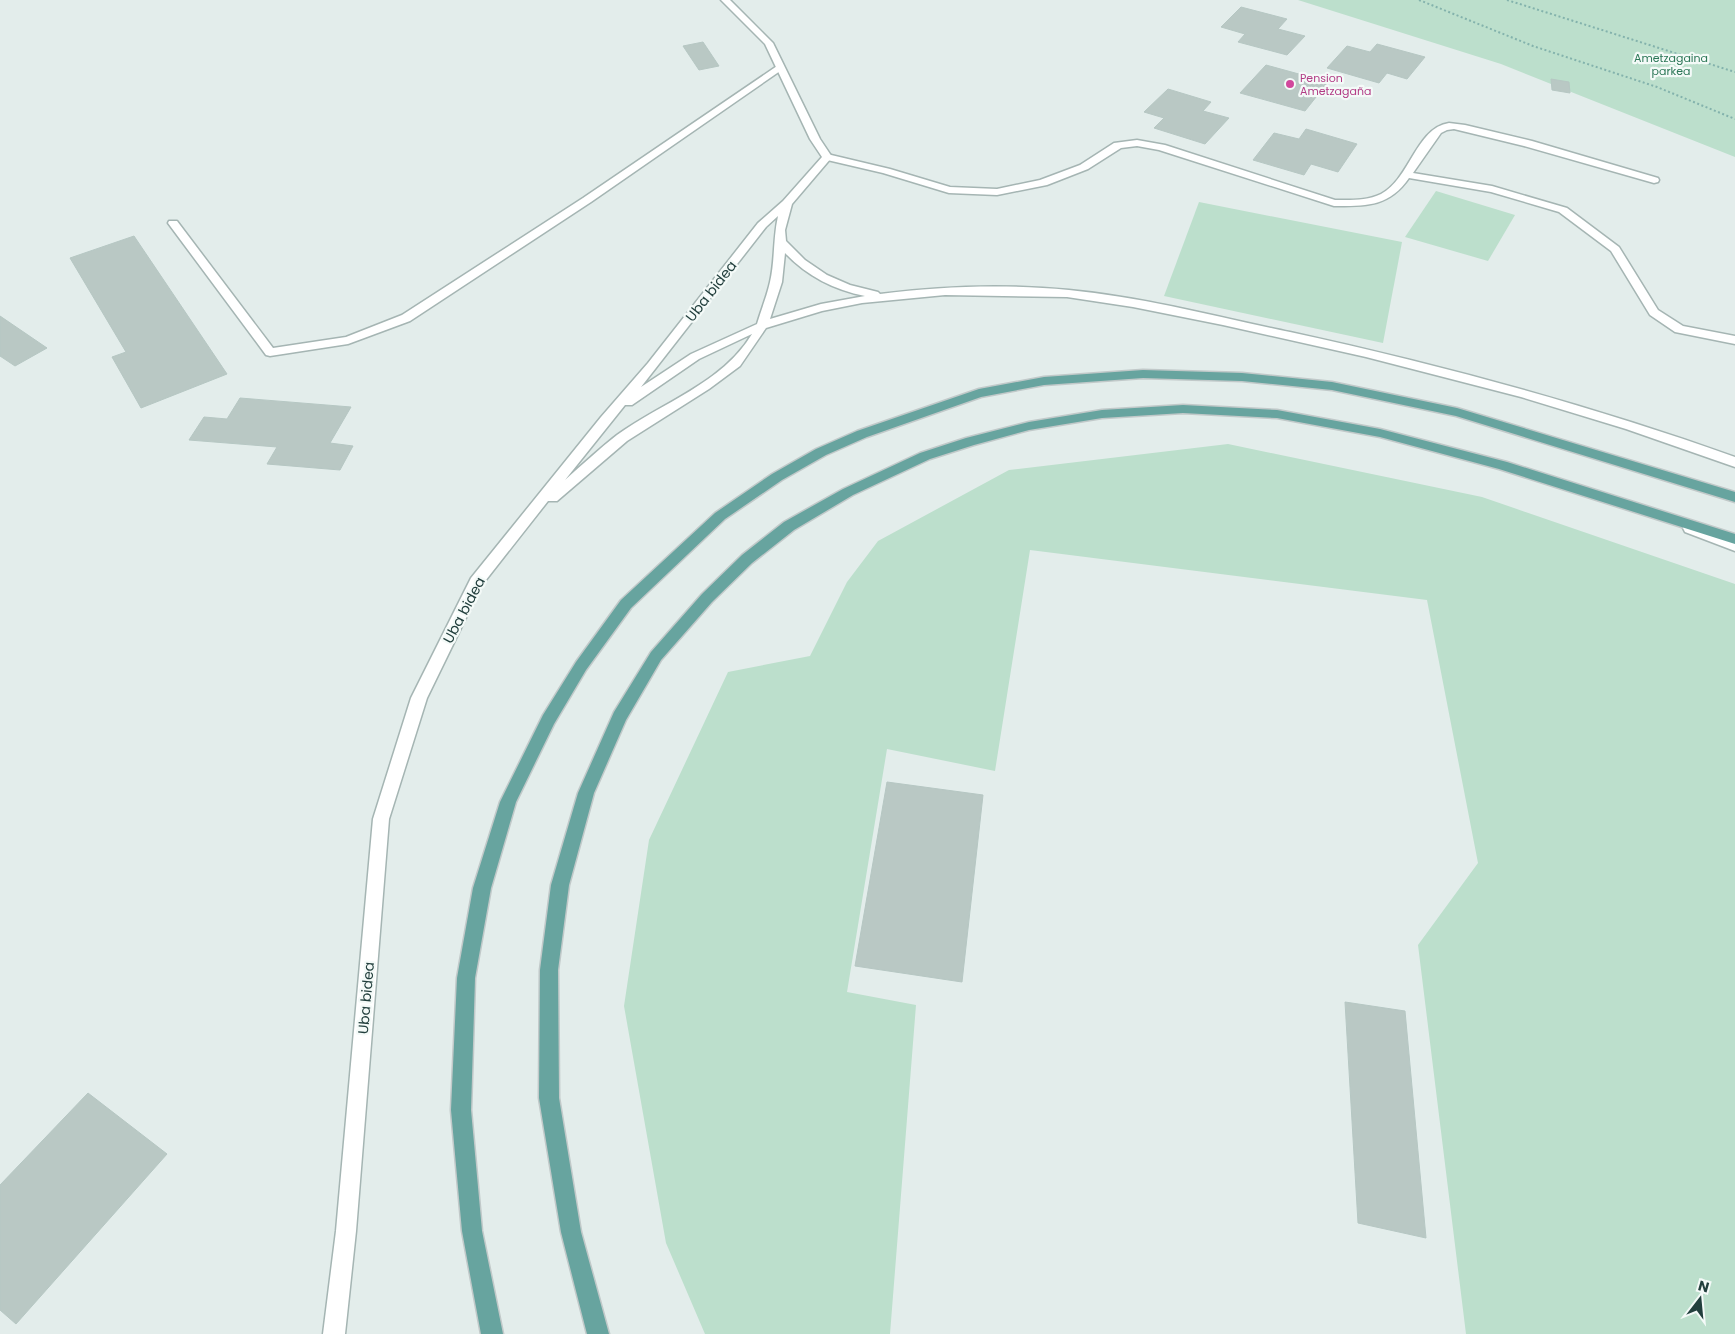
<svg xmlns="http://www.w3.org/2000/svg" width="1735" height="1334" viewBox="0 0 1735 1334" font-family="Poppins,sans-serif">
  <style>
    .green { fill: #bcdfcc }
    .building { fill: #b9c8c4; stroke: #b6c7c3 }
    .lines { fill: none; stroke-linecap: round; stroke-linejoin: round }
    .service-casing { stroke: #a5b5b3; stroke-width: 3 }
    .minor-casing { stroke: #a5b5b3; stroke-width: 3 }
    .primary-casing { stroke: #c1c9c9; stroke-width: 3 }
    .path { stroke: #83b2ac; stroke-width: 2; stroke-dasharray: 2 2.5; stroke-linecap: butt }
    .service { fill: #fff; fill-rule: evenodd }
    .minor { fill: #fff; fill-rule: evenodd }
    .primary { fill: #67a49f; fill-rule: evenodd }
    .hotel-dot { fill: #d1479c; stroke: #f4faf8; stroke-width: 2 }
    .labels { text-anchor: middle; dominant-baseline: central; stroke-width: 4.5; stroke-linejoin: round; paint-order: stroke }
    .far-park-label { font-size: 11px; fill: #2c7757; stroke: #f4faf8 }
    .far-hotel-label { font-size: 11px; fill: #b23c85; stroke: #f4faf8; text-anchor: start }
    .street-label { font-size: 14px; fill: #223f3d; stroke: #f4faf8 }
  </style>
  <rect width="100%" height="100%" fill="#e3edeb"/>
  <g class="green">
    <polygon points="1298,0 1735,0 1735,157 1501,64"/>
    <polygon points="1436,191 1515,215 1488,261 1405,237"/>
    <polygon points="1199,202 1402,242 1383,343 1164,296"/>
    <polygon points="1228,444 1482,497 1735,584 1735,1334 1466,1334 1418,945 1478,863 1427,600 1030,550 995,771 887,749 847,992 916,1005 890,1334 705,1334 666,1243 624,1006 649,840 728,672 810,656 847,582 878,541 1009,470"/>
  </g>
  <g class="building">
    <polygon points="1241,7 1287,19 1278,29 1305,36 1287,55 1238,42 1245,34 1221,27"/>
    <polygon points="703,42 719,66 699,70 683,46"/>
    <polygon points="1377,44 1425,57 1407,79 1387,73 1379,83 1327,68 1347,46 1370,52"/>
    <polygon points="1266,65 1328,82 1305,111 1240,93"/>
    <polygon points="1551,79 1569,82 1570,93 1552,90"/>
    <polygon points="1168,89 1211,102 1203,111 1229,118 1205,144 1154,128 1164,118 1144,112"/>
    <polygon points="1306,129 1357,144 1338,172 1311,164 1304,175 1253,160 1274,133 1299,139"/>
    <polygon points="134,236 227,374 141,408 112,357 126,352 70,258"/>
    <polygon points="0,316 47,348 15,366 0,356"/>
    <polygon points="240,398 351,407 330,443 353,446 340,470 267,464 277,447 189,440 204,417 227,419"/>
    <polygon points="887,782 983,795 962,982 855,966"/>
    <polygon points="1345,1002 1405,1011 1426,1238 1358,1223"/>
    <polygon points="88,1093 167,1154 16,1324 0,1310 0,1185"/>
  </g>
  <g class="lines">
    <g class="service-casing">
      <g id="service">
        <polygon points="780,64 783,65 783,69 591,202 410,321 348,344 270,356 266,355 168,223 169,221 177,221 273,348 346,337 402,315 583,198"/>
        <path d="M1449 123 1465 125 1532 141 1658 178 1659 180 1658 182 1654 183 1524 146 1454 129 1447 130 1441 133 1413 173 1492 186 1567 208 1619 247 1658 310 1683 326 1735 336V344L1675 332 1650 315 1611 251 1559 212 1491 192 1409 178C1389 207 1366 206 1334 206L1159 150 1137 146 1121 148 1088 169 1047 185 997 195 949 193 883 173 823 159 822 157 827 154 890 169 950 187 997 189 1040 180 1080 165 1114 143 1137 140 1165 145 1335 200C1350 200 1367 201 1381 194 1410 179 1416 128 1449 123Z"/>
        <polygon points="1690,523 1735,540 1735,551 1685,532 1683,528 1685,524"/>
      </g>
    </g>
    <g class="minor-casing">
      <path id="minor" d="M721 0H730L773 43 820 139 832 157 792 204 785 230 786 241 805 260 827 275 850 285 878 292 880 294C942 286 1007 284 1069 290 1143 297 1217 317 1290 332 1441 365 1590 405 1735 457V467L1626 429 1521 397 1366 357 1223 325 1133 307 1067 297 945 295 862 303 822 311 766 328 740 366 709 389 627 441 557 501H548L482 585 427 698 389 819 356 1231 345 1334H323L336 1231 373 819 411 698 471 578 601 417 648 363 758 223 783 201 822 157 810 139 765 44ZM778 216C773 238 775 261 770 282 767 296 761 310 757 324L691 354 641 387 766 227ZM785 253C807 276 834 290 865 296L821 304 770 319 782 282ZM752 334C723 383 661 403 617 435 599 449 582 465 565 480L625 405H632L699 359Z"/>
    </g>
    <g class="primary-casing">
      <g id="primary">
        <polygon points="1143,370 1242,373 1332,382 1457,408 1735,492 1735,502 1456,416 1332,390 1242,381 1143,378 1044,385 981,397 867,437 826,455 782,480 725,519 631,608 586,670 554,724 516,802 491,888 475,978 471,1110 482,1231 503,1334 481,1334 462,1231 451,1110 457,978 473,888 500,802 543,715 576,662 621,600 715,513 772,474 816,449 857,431 979,389 1044,377"/>
        <polygon points="1183,405 1277,410 1380,429 1507,462 1735,534 1735,544 1499,469 1380,437 1277,418 1183,413 1102,418 1029,430 974,445 930,459 853,495 794,530 752,563 712,602 661,660 626,720 594,793 569,885 558,970 559,1098 581,1232 609,1334 587,1334 561,1232 539,1098 540,970 551,885 578,793 614,712 651,652 702,594 742,555 784,522 843,489 920,453 966,438 1029,422 1102,410"/>
      </g>
    </g>
    <g class="path">
      <polyline points="1419,0 1533,46 1657,87 1735,119"/>
      <polyline points="1507,0 1735,72"/>
    </g>
    <use href="#service" class="service"/>
    <use href="#minor" class="minor"/>
    <use href="#primary" class="primary"/>
  </g>
  <circle class="hotel-dot" cx="1290" cy="84" r="5"/>
  <g class="labels">
    <g class="far-park-label">
      <text x="1671" y="58">Ametzagaina<tspan x="1671" dy="13">parkea</tspan></text>
    </g>
    <g class="far-hotel-label">
      <text x="1300" y="78">Pension<tspan x="1300" dy="13">Ametzagaña</tspan></text>
    </g>
    <g class="street-label">
      <text transform="translate(711 291) rotate(-52)">Uba bidea</text>
      <text transform="translate(464 610) rotate(-62)">Uba bidea</text>
      <text transform="translate(366 998) rotate(-85)">Uba bidea</text>
    </g>
  </g>
  <g transform="translate(1700 1299) rotate(16)" stroke="#f4faf8" stroke-width="4" paint-order="stroke">
  <path d="M0-4L9 19L0 12L-9 19Z" fill="#223f3d"/>
  <text y="-8" font-size="14" font-weight="bold" text-anchor="middle" fill="#223f3d">N</text>
  </g>
</svg>
